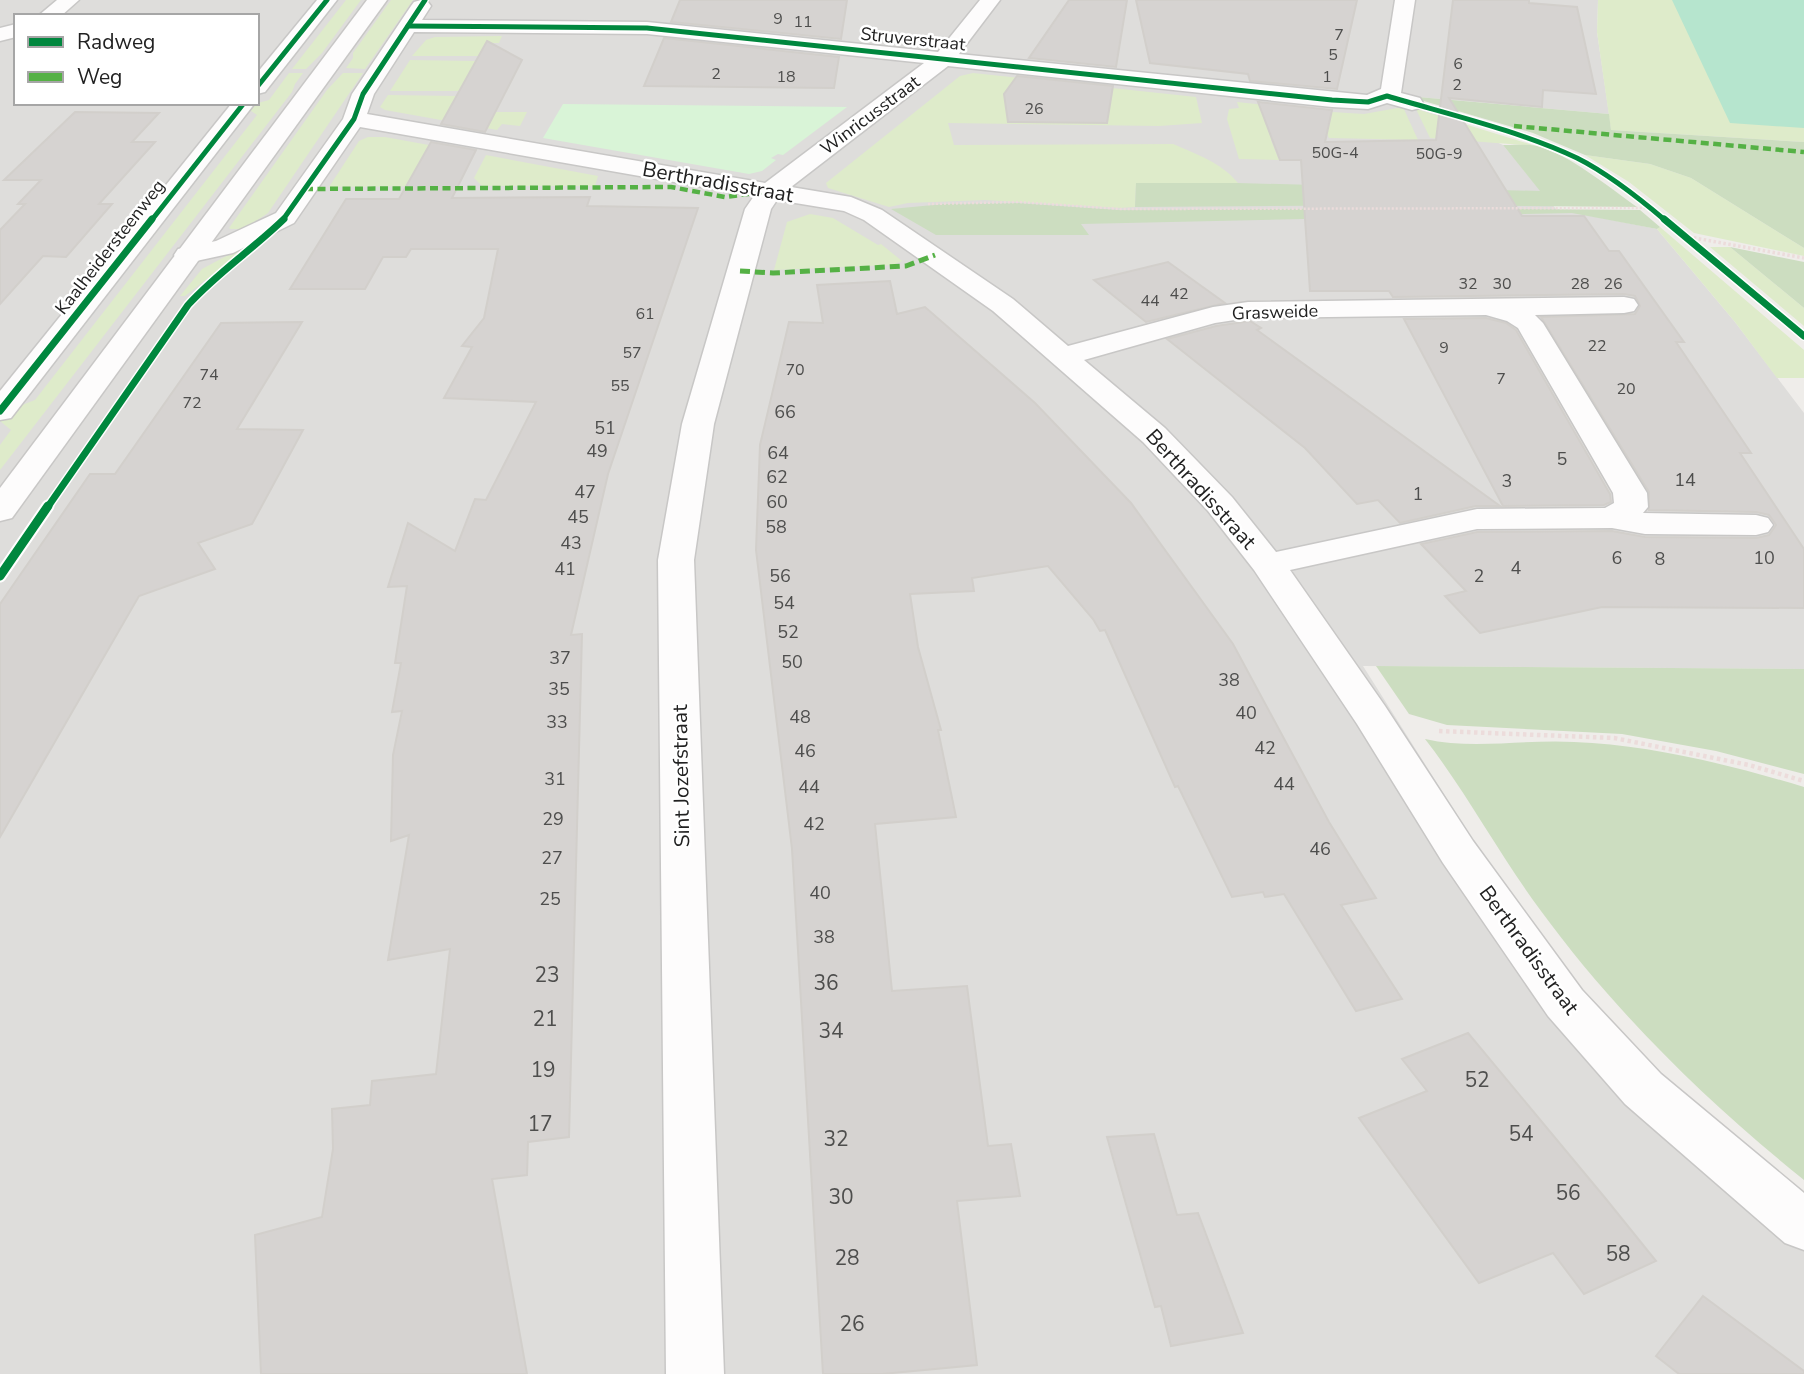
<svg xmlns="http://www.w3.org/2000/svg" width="1804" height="1374" viewBox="0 0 1804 1374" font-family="'Nunito Sans',sans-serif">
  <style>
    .residential { fill: #dedddb; fill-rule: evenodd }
    .grass { fill: #deebca }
    .forest { fill: #ccddc0 }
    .park { fill: #d9f4d7 }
    .pitch { fill: #b6e5ce }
    .building { fill: #d6d3d1; stroke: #d2cfcb; stroke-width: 2 }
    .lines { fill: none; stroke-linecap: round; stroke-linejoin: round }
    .minor-casing { stroke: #c8c7c6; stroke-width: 3 }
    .tertiary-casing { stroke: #c8c7c6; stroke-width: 3 }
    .path-far2 { stroke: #ecdcdb; stroke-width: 2.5; stroke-dasharray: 2 2; stroke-linecap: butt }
    .path-far1 { stroke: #ecdcdb; stroke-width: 3.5; stroke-dasharray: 2.5 2.5; stroke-linecap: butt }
    .path { stroke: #ecdcdb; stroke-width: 4.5; stroke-dasharray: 3.5 3.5; stroke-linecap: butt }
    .minor { fill: #fdfcfc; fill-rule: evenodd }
    .tertiary { fill: #fdfcfc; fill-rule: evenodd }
    .quiet-far1 { stroke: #55b145; stroke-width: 4.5; stroke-dasharray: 8 4.5; stroke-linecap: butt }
    .quiet { stroke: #55b145; stroke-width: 5; stroke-dasharray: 10 5; stroke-linecap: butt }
    .cycleway-far2-casing { stroke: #fff; stroke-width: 8 }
    .cycleway-far1-casing { stroke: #fff; stroke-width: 10 }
    .cycleway-casing { stroke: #fff; stroke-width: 13 }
    .cycleway-far2 { stroke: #00873e; stroke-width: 5 }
    .cycleway-far1 { stroke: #00873e; stroke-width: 7 }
    .cycleway { stroke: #00873e; stroke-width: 9 }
    .labels { text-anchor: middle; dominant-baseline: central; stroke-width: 5; stroke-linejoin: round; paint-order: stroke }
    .far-number-label { font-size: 16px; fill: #4e4e4d }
    .far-street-label { font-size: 18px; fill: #212121; stroke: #fff }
    .number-label { font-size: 18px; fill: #4e4e4d }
    .street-label { font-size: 21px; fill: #212121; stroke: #fff }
    .near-number-label { font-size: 21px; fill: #4e4e4d }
  </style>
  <rect width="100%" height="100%" fill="#efedea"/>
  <path class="residential" d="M0 0H1598L1597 32 1609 114 1418 97 1416 109 1438 115 1503 145 1556 209 1657 229 1735 322 1804 413V669L1363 666 1478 848 1550 948 1589 997 1688 1101 1804 1201V1374H0ZM16 16H257V103H16Z"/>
  <g class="grass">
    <polygon points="346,0 361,0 322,53 306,69 292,69"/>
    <polygon points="391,0 413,0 365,69 346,68 353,58 353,53"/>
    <polygon points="1598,0 1804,0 1804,142 1611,130 1597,32"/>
    <polygon points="502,36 499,43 487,43 479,56 412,56 426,40 435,37"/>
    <polygon points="410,60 473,61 476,61 460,91 390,91"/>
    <polygon points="289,73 303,73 295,84 292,92 0,470 0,445 11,430 0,421 9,410 35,400 257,115 248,109 250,105 269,100"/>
    <polygon points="343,73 363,73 268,213 244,229 231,229 229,228 327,90"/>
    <path d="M973 73 1196 97 1202 123 1159 126 948 123 954 145 1173 144C1196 154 1222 163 1238 183H1136L1135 207 1120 208 985 200 908 203 889 207 828 188 826 183 960 76Z"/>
    <polygon points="388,95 456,96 448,112 527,112 520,126 502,124 497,130 385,110 380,107"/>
    <polygon points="1237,102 1303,109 1281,137 1271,140 1279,160 1239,159 1227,119 1229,109 1239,108"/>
    <polygon points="1403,107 1418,140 1329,138 1316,111 1364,114"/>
    <polygon points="1416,109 1536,146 1430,138"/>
    <polygon points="368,137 385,137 467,152 448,186 329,187 359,141"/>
    <polygon points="486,155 598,176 595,186 482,186 474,178"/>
    <polygon points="1585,155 1650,164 1691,178 1804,248 1804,256 1694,233 1629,182"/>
    <polygon points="810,214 833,218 878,245 881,244 902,261 893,265 774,270 787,222"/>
    <polygon points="1660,227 1804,350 1804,378 1777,378 1735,322 1657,229"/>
    <polygon points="245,246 248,247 185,296 180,296 202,269"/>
    <polygon points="1710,247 1730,247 1804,308 1804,326"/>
  </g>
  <g class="forest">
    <polygon points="1418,97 1609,114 1611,130 1804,142 1804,248 1691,178 1650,164 1585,155 1533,133 1417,99"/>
    <path d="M1503 145C1513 145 1526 144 1537 146 1569 154 1610 188 1637 207L1428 205 1135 207 1136 183H1238L1540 191Z"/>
    <polygon points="1019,203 1120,210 1419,208 1640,210 1660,227 1657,229 1572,213 1081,224 1089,235 936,235 891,209 944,204"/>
    <polygon points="1730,247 1804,262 1804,308"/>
    <polygon points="1376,666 1804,669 1804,774 1716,751 1622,734 1447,725 1409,714"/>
    <path d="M1425 739C1473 750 1525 739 1574 742 1651 745 1731 765 1804 787V1180C1707 1102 1615 1012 1541 911 1500 856 1467 793 1425 739Z"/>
  </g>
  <polygon class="park" points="563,104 847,107 783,155 778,154 771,158 776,160 762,171 749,174 543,138"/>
  <polygon class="pitch" points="1672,0 1804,0 1804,128 1730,123"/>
  <g class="building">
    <polygon points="680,0 847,0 841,39 671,22"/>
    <polygon points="1069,0 1127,0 1116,67 1029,58"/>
    <polygon points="1136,0 1357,0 1337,89 1250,81 1248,74 1150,63"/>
    <polygon points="1453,0 1529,0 1529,3 1577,7 1596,94 1543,90 1542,107 1449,98 1522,216 1584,216 1609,251 1619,251 1684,342 1676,342 1751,453 1740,453 1804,549 1804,608 1602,607 1480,633 1445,596 1466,591 1421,544 1477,532 1612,531 1645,537 1756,538 1769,535 1776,525 1769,515 1756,512 1649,510 1649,492 1541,317 1635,314 1640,306 1635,296 1624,294 1393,297 1389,291 1310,291 1301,160 1280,160 1258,102 1332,110 1325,142 1436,140"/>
    <polygon points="664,38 839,57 834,88 644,86"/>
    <polygon points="487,41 522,60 485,132 441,124"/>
    <polygon points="1017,76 1113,86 1107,123 1008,122 1004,94"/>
    <polygon points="75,112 159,113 132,142 155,142 99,204 112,204 66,257 43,256 0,304 0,230 25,204 18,204 41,180 4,180"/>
    <polygon points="431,142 476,150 452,198 590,197 587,206 698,208 608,474 571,635 582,634 569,1137 528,1142 527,1175 492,1179 527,1374 261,1374 255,1235 322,1217 333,1149 332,1109 370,1105 372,1081 436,1074 450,949 388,960 409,835 391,841 393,755 402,711 392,712 401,663 395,663 407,586 388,587 408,523 455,551 475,499 486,500 536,402 444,398 472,347 462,346 484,318 498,249 411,249 406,257 383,257 365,289 290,289 346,199 399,199"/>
    <polygon points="1168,262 1225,303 1146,322 1094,280"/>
    <polygon points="890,281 897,314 925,307 1035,403 1131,503 1233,644 1329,822 1376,898 1341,905 1402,999 1356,1011 1284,894 1265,897 1263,892 1232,897 1178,786 1175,787 1105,630 1100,631 1093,619 1048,566 972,578 974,591 910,594 918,647 941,730 938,730 956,817 875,824 892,991 967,986 988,1146 1011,1144 1020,1196 957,1201 977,1365 882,1374 823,1374 792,849 756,550 760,445 789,322 823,323 817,285"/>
    <polygon points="1486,318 1506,323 1516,330 1610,494 1611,502 1604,505 1503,506 1404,319"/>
    <polygon points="1250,321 1261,328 1257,330 1500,506 1476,506 1400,523 1378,500 1357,504 1305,448 1167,339 1216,326"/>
    <polygon points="302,322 237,429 303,430 252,524 198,543 215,569 139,596 0,837 0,604 90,474 115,474 221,323"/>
    <polygon points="1468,1033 1606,1199 1656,1261 1584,1294 1553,1253 1479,1283 1359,1118 1427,1091 1402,1059"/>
    <polygon points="1154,1134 1177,1215 1198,1213 1243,1333 1171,1346 1161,1306 1155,1307 1107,1137"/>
    <polygon points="1703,1296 1804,1371 1804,1374 1679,1374 1656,1356"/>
  </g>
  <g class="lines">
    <g class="minor-casing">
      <g id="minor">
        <polygon points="57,0 79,0 61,16 38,16"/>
        <polygon points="317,0 337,0 265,92 257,94 257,73"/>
        <path d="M421 0 428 2 431 6 422 20 647 22 938 52 980 0H1000L959 54 1367 95 1381 89 1395 0H1415L1401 93 1420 98 1423 103 1420 108 1412 110 1387 103 1368 109 1332 107 948 66 791 187 851 197 882 210 1013 299 1068 346 1213 307 1248 302 1624 297 1634 299 1638 305 1634 311 1624 313 1535 315 1543 323 1647 493 1648 507 1643 513 1756 515 1768 518 1773 525 1768 532 1756 535 1645 534 1612 528 1477 529 1290 570 1385 706 1473 841 1582 990 1661 1074 1804 1193V1250L1785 1243 1625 1104 1548 1016 1443 863 1357 724 1254 570 1208 511 1143 442 993 311 864 220 844 211 777 200 771 209 714 424 694 560 724 1374H666L658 560 682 424 745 209 754 196 360 127 294 223 233 253 187 263 178 261 174 255 178 249 216 241 276 213 343 119 352 94 411 6 414 2ZM414 32 647 34 924 63 765 183 367 114 374 94ZM1486 315 1507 321 1518 328 1613 493 1614 503 1605 508 1477 509 1276 552 1232 497 1165 428 1084 360 1215 323 1248 318Z"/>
        <polygon points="16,24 16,37 0,41 0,28"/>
        <polygon points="232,103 255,103 11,418 0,420 0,391"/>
      </g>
    </g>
    <g class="tertiary-casing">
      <polygon id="tertiary" points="367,0 387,0 12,518 0,521 0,488"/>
    </g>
    <polyline class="path-far2" points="928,204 1019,202 1121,209 1651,208"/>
    <polyline class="path-far1" points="1684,236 1804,258"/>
    <polyline class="path" points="1439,731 1614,738 1749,765 1804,781"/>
    <use href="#minor" class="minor"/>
    <use href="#tertiary" class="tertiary"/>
    <g class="quiet-far1">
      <polyline points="1514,126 1804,152"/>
      <polyline points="305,189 671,187 725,197 770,191"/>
    </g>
    <polyline class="quiet" points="740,271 773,273 906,266 935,255"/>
    <g class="cycleway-far2-casing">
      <g id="cycleway-far2">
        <path d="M408 26 647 28 1332 100 1368 102 1387 96C1451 115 1517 130 1577 158 1609 174 1639 198 1666 221"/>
        <polyline points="257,87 327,0"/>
        <polyline points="151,221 244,103"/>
        <polyline points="282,221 354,119 363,94 425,0"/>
      </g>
    </g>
    <g class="cycleway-far1-casing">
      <g id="cycleway-far1">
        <polyline points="1664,219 1804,336"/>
        <polyline points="0,411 152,219"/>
        <path d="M47 508 188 305C217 273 253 249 284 219"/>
      </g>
    </g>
    <g class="cycleway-casing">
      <polyline id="cycleway" points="0,576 48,506"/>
    </g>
    <use href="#cycleway-far2" class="cycleway-far2"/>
    <use href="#cycleway-far1" class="cycleway-far1"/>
    <use href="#cycleway" class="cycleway"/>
  </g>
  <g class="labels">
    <g class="far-number-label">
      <text x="778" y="19">9</text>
      <text x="803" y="22">11</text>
      <text x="1339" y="35">7</text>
      <text x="1333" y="55">5</text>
      <text x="1458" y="64">6</text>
      <text x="716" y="74">2</text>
      <text x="786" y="77">18</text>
      <text x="1327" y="77">1</text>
      <text x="1457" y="85">2</text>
      <text x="1034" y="109">26</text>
      <text x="1335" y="153">50G-4</text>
      <text x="1439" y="154">50G-9</text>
      <text x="1468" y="284">32</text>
      <text x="1502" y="284">30</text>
      <text x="1580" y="284">28</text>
      <text x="1613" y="284">26</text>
      <text x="1179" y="294">42</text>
      <text x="1150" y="301">44</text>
      <text x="645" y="314">61</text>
      <text x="1597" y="346">22</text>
      <text x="1444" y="348">9</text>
      <text x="632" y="353">57</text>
      <text x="795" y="370">70</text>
      <text x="209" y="375">74</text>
      <text x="1501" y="379">7</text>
      <text x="620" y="386">55</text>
      <text x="1626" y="389">20</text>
      <text x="192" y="403">72</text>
    </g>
    <g class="far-street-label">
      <text transform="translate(913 39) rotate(6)">Struverstraat</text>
      <text transform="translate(870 115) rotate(-37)">Winricusstraat</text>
      <text transform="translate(110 247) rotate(-52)">Kaalheidersteenweg</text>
      <text transform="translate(1275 312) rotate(-2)">Grasweide</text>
    </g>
    <g class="number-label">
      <text x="785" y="412">66</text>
      <text x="605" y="428">51</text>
      <text x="597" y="451">49</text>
      <text x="778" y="453">64</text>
      <text x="1562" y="459">5</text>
      <text x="777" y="477">62</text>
      <text x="1685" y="480">14</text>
      <text x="1507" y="481">3</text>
      <text x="585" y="492">47</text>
      <text x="1418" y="494">1</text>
      <text x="777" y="502">60</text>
      <text x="578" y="517">45</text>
      <text x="776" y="527">58</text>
      <text x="571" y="543">43</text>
      <text x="1617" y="558">6</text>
      <text x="1764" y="558">10</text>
      <text x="1660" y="559">8</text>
      <text x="1516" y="568">4</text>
      <text x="565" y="569">41</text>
      <text x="780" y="576">56</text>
      <text x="1479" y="576">2</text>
      <text x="784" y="603">54</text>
      <text x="788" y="632">52</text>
      <text x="560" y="658">37</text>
      <text x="792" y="662">50</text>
      <text x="1229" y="680">38</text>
      <text x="559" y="689">35</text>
      <text x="1246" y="713">40</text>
      <text x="800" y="717">48</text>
      <text x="557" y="722">33</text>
      <text x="1265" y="748">42</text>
      <text x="805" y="751">46</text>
      <text x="555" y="779">31</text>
      <text x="1284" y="784">44</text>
      <text x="809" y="787">44</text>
      <text x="553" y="819">29</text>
      <text x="814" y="824">42</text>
      <text x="1320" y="849">46</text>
      <text x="552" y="858">27</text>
      <text x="820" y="893">40</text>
      <text x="550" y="899">25</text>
      <text x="824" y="937">38</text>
    </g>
    <g class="street-label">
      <text transform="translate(718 182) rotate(10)">Berthradisstraat</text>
      <text transform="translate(1201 489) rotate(48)">Berthradisstraat</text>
      <text transform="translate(681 776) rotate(-91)">Sint Jozefstraat</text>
      <text transform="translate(1529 950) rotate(54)">Berthradisstraat</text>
    </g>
    <g class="near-number-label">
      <text x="547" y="975">23</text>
      <text x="826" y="983">36</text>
      <text x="545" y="1019">21</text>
      <text x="831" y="1031">34</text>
      <text x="543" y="1070">19</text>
      <text x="1477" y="1080">52</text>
      <text x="540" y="1124">17</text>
      <text x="1521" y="1134">54</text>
      <text x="836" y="1139">32</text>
      <text x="1568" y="1193">56</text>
      <text x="841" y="1197">30</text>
      <text x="1618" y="1254">58</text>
      <text x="847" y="1258">28</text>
      <text x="852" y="1324">26</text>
    </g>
  </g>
  <rect x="14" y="14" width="245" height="91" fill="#ffffff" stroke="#a6a6a6" stroke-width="2"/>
  <rect x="28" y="37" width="35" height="10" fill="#00873e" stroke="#a6a6a6" stroke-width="2"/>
  <text x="77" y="49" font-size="21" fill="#212121">Radweg</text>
  <rect x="28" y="72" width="35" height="10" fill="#55b145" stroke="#a6a6a6" stroke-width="2"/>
  <text x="77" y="84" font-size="21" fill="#212121">Weg</text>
</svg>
